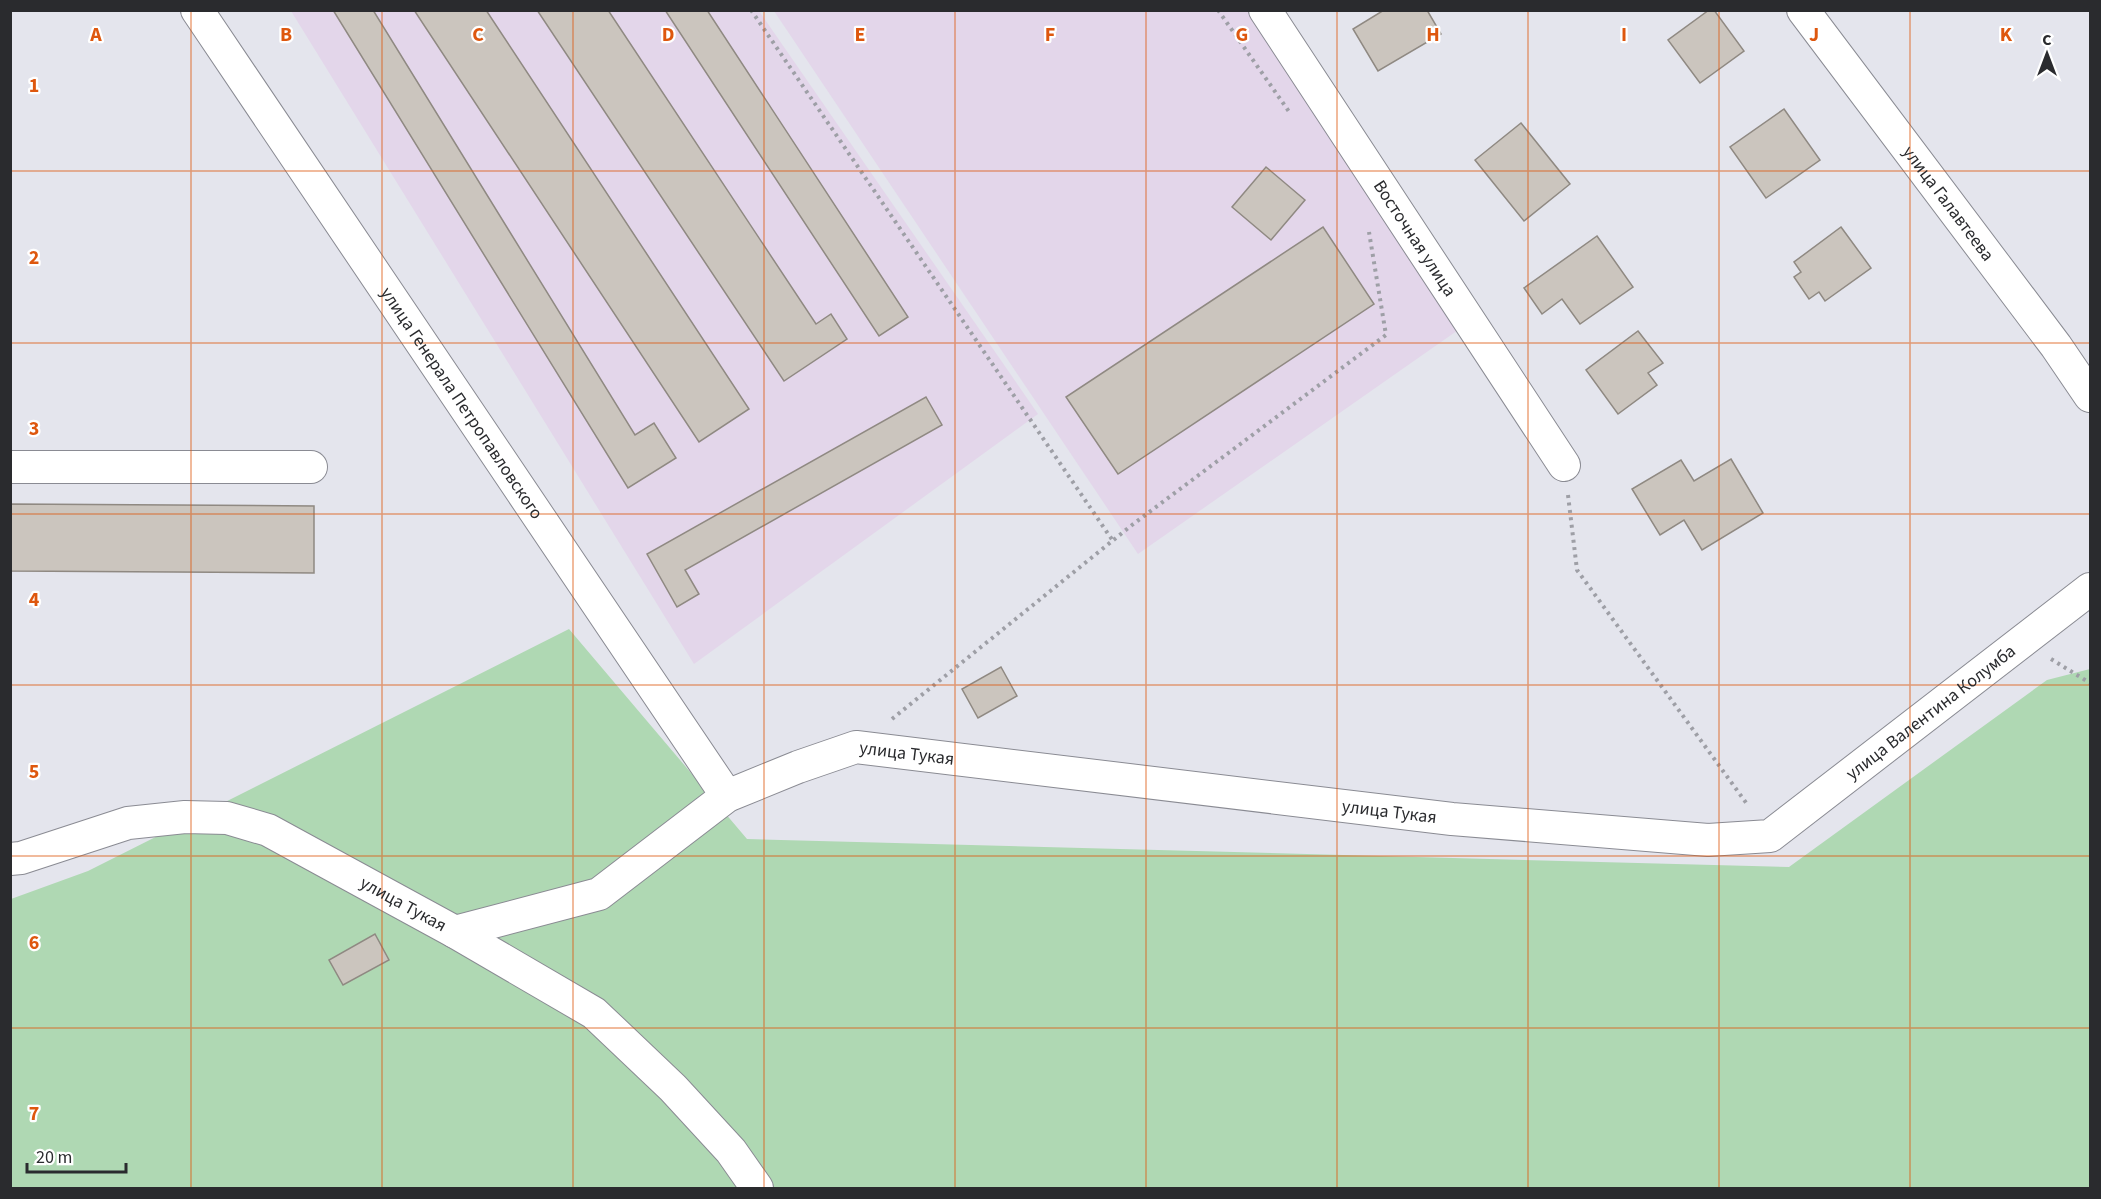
<svg xmlns="http://www.w3.org/2000/svg" width="2101" height="1199" viewBox="0 0 2101 1199" font-family="'Source Sans 3',sans-serif">
  <style>
    .industrial { fill: #e3d6ea }
    .green { fill: #afd8b3 }
    .building { fill: #cbc5be; stroke: #8f8982; stroke-width: 1.5 }
    .lines { fill: none; stroke-linecap: round; stroke-linejoin: round }
    .minor-casing { stroke: #8a8b93; stroke-width: 34 }
    .path { stroke: #9e9fa6; stroke-width: 4; stroke-dasharray: 3 4.5; stroke-linecap: butt }
    .minor { stroke: #fff; stroke-width: 32 }
    .grid { fill: none; stroke: #de570e; stroke-width: 1.5; stroke-opacity: 0.55 }
    .labels { text-anchor: middle; dominant-baseline: central; stroke-width: 4.5; stroke-linejoin: round; paint-order: stroke }
    .street-label { font-size: 18px; fill: #2a2b2e; stroke: #fff }
    .grid-label { font-size: 20px; text-anchor: middle; font-weight: bold; fill: #de570e; stroke: #fff; stroke-width: 4.5; stroke-linejoin: round; paint-order: stroke }
  </style>
  <rect width="100%" height="100%" fill="#e4e5ed"/>
  <g class="industrial">
    <polygon points="291,11 759,11 1038,414 694,664"/>
    <polygon points="774,11 1248,11 1461,328 1138,554"/>
  </g>
  <polygon class="green" points="569,629 747,839 1789,867 2047,680 2090,669 2090,1188 11,1188 11,899 88,871"/>
  <g class="building">
    <polygon points="333,10 373,10 635,435 654,423 676,458 628,488"/>
    <polygon points="414,10 486,10 749,409 699,442"/>
    <polygon points="537,10 608,10 816,324 831,314 847,339 784,381"/>
    <polygon points="665,10 707,10 908,317 879,336"/>
    <polygon points="1384,10 1427,10 1441,34 1378,71 1353,29"/>
    <polygon points="1709,10 1714,10 1744,51 1700,83 1668,40"/>
    <polygon points="1784,109 1820,160 1766,198 1730,147"/>
    <polygon points="1521,123 1570,184 1524,221 1475,160"/>
    <polygon points="1266,167 1305,200 1271,240 1232,207"/>
    <polygon points="1323,227 1374,304 1118,474 1066,397"/>
    <polygon points="1841,227 1871,268 1825,301 1819,292 1809,299 1794,277 1801,272 1794,262"/>
    <polygon points="1597,236 1633,287 1580,324 1562,299 1542,314 1524,288"/>
    <polygon points="1638,331 1663,363 1648,373 1657,385 1618,414 1586,370"/>
    <polygon points="926,397 942,425 685,570 699,594 677,607 647,554"/>
    <polygon points="1731,459 1763,513 1702,550 1684,520 1660,535 1632,489 1681,460 1694,481"/>
    <polygon points="10,504 314,506 314,573 10,571"/>
    <polygon points="1001,667 1017,696 978,718 962,689"/>
    <polygon points="375,934 389,960 343,985 329,960"/>
  </g>
  <g class="lines">
    <g class="minor-casing">
      <g id="minor">
        <path id="s1" d="M197 10 727 796"/>
        <path id="s2" d="M1265 10 1564 465"/>
        <path id="s3" d="M1803 10 2056 346 2090 396"/>
        <polyline points="10,467 311,467"/>
        <path id="s4" d="M10 859 21 858 128 823 185 817 227 818 268 830 455 932 599 894 727 796 798 767 856 747 1452 819 1708 840 1770 836 2090 589"/>
        <polyline points="455,932 594,1013 673,1088 731,1151 757,1188"/>
      </g>
    </g>
    <g class="path">
      <polyline points="751,10 1113,541"/>
      <polyline points="1218,10 1290,113"/>
      <polyline points="1568,495 1577,570 1747,804"/>
      <polyline points="2051,659 2090,683"/>
      <polyline points="892,719 1132,525 1386,335 1369,232"/>
    </g>
    <use href="#minor" class="minor"/>
  </g>
  <path class="grid" d="M191 10V1188M382 10V1188M573 10V1188M764 10V1188M955 10V1188M1146 10V1188M1337 10V1188M1528 10V1188M1719 10V1188M1910 10V1188M10 171H2090M10 343H2090M10 514H2090M10 685H2090M10 856H2090M10 1028H2090"/>
  <g class="labels">
    <g class="street-label">
      <text stroke="none"><textPath href="#s3" startOffset="242">улица Галавтеева</textPath></text>
      <text stroke="none"><textPath href="#s2" startOffset="273">Восточная улица</textPath></text>
      <text stroke="none"><textPath href="#s1" startOffset="474">улица Генерала Петропавловского</textPath></text>
      <text stroke="none"><textPath href="#s4" startOffset="2049">улица Валентина Колумба</textPath></text>
      <text stroke="none"><textPath href="#s4" startOffset="978">улица Тукая</textPath></text>
      <text stroke="none"><textPath href="#s4" startOffset="1464">улица Тукая</textPath></text>
      <text stroke="none"><textPath href="#s4" startOffset="420">улица Тукая</textPath></text>
    </g>
  </g>
  <g class="grid-label">
    <text x="96" y="41">A</text>
    <text x="286" y="41">B</text>
    <text x="478" y="41">C</text>
    <text x="668" y="41">D</text>
    <text x="860" y="41">E</text>
    <text x="1050" y="41">F</text>
    <text x="1242" y="41">G</text>
    <text x="1433" y="41">H</text>
    <text x="1624" y="41">I</text>
    <text x="1814" y="41">J</text>
    <text x="2006" y="41">K</text>
    <text x="34" y="92">1</text>
    <text x="34" y="264">2</text>
    <text x="34" y="435">3</text>
    <text x="34" y="606">4</text>
    <text x="34" y="778">5</text>
    <text x="34" y="949">6</text>
    <text x="34" y="1120">7</text>
  </g>
  <rect width="2101" height="1199" fill="none" stroke="#2a2b2e" stroke-width="24"/>
  <g transform="translate(2047 54)" stroke="#ffffff" stroke-width="4.5" paint-order="stroke">
  <path d="M0-4.5L10 22L0 15L-10 22Z" fill="#2a2b2e"/>
  <text y="-9" font-size="16" font-weight="bold" text-anchor="middle" fill="#2a2b2e">С</text>
  </g>
  <path d="M27 1163v9h99v-9" fill="none" stroke="#2a2b2e" stroke-width="3"/>
  <text x="36" y="1163" font-size="18" fill="#2a2b2e" stroke="#ffffff" stroke-width="4.5" paint-order="stroke">20 m</text>
</svg>
